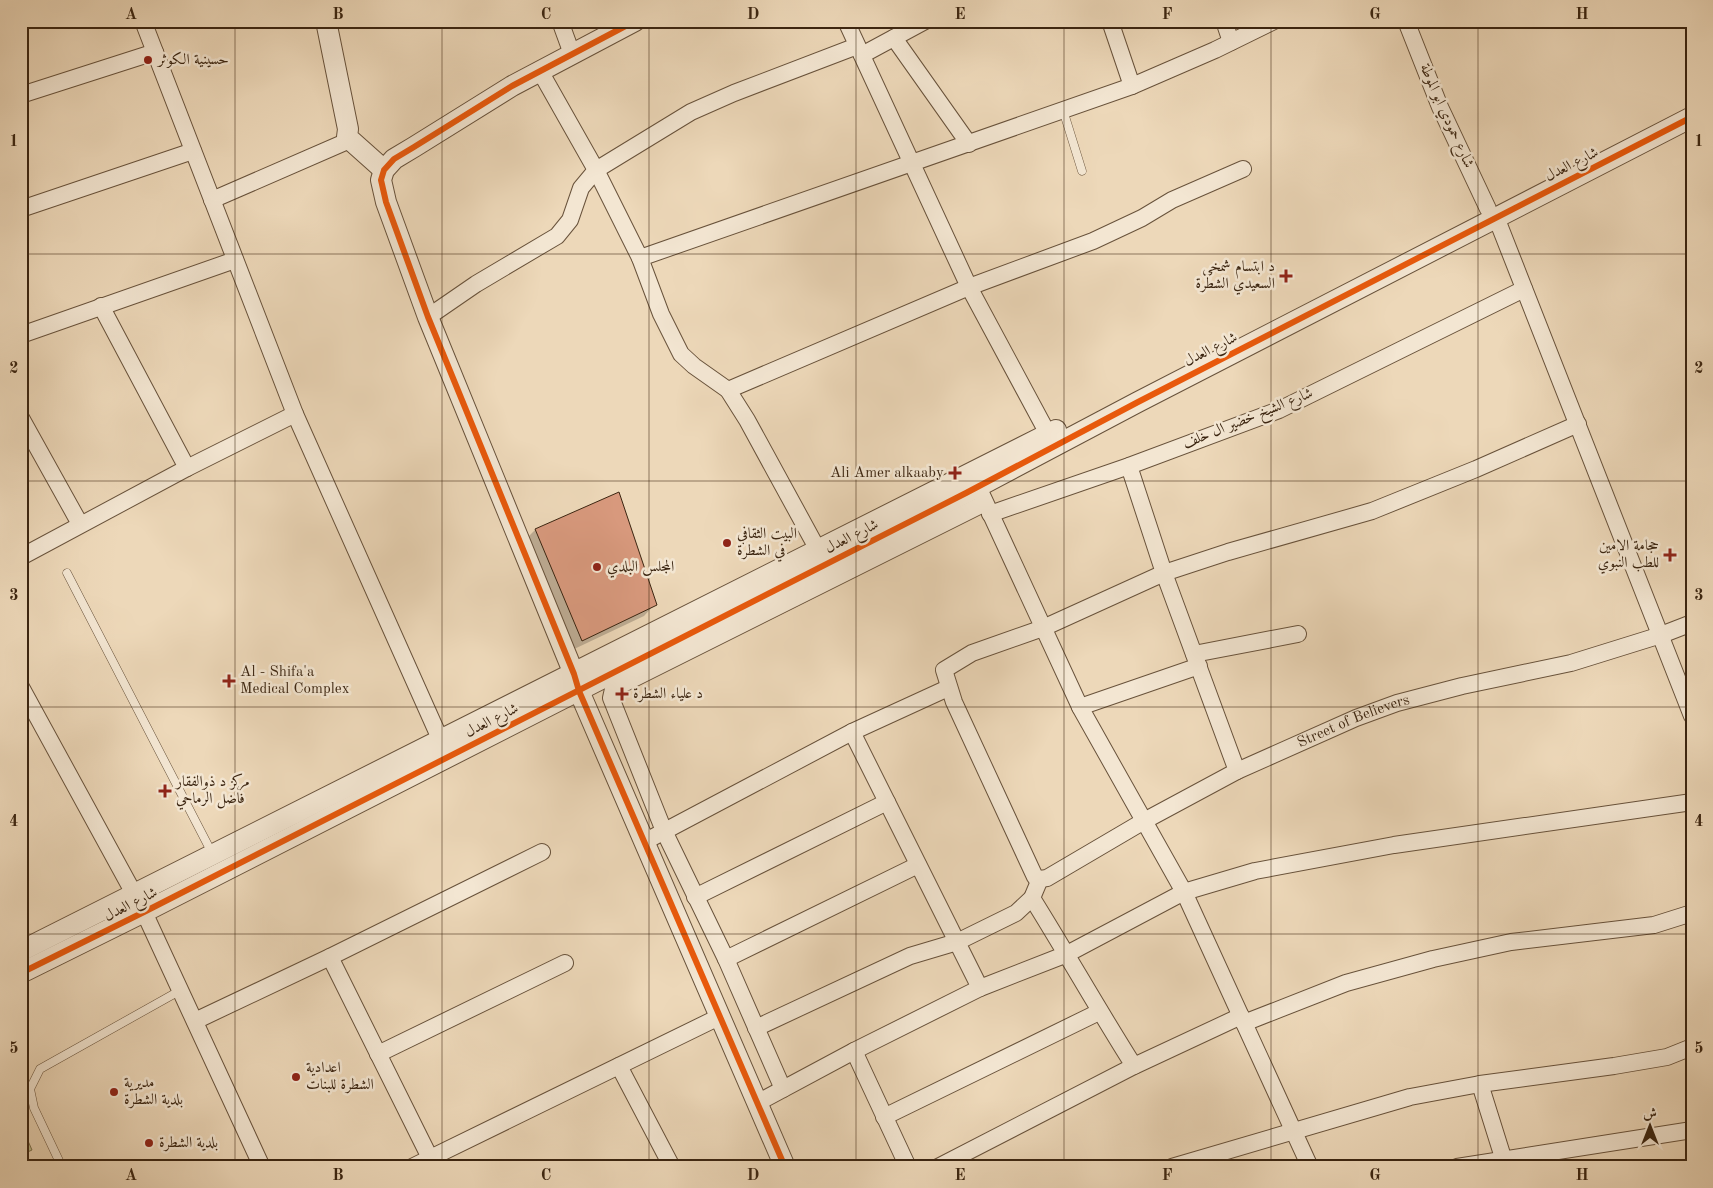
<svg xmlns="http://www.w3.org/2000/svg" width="1713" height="1188" viewBox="0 0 1713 1188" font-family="'Old Standard TT',Amiri,serif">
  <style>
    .green { fill: #bdbd8c; stroke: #7c714e }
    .shadow { fill: #0003 }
    .building { fill: #d8997d; stroke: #3b2511 }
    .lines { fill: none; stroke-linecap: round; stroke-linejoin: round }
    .service-casing { stroke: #68523b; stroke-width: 9 }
    .minor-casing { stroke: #68523b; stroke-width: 18 }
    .tertiary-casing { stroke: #68523b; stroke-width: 22 }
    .service { stroke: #f3e6d2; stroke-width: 8 }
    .minor { stroke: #f3e6d2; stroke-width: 16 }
    .tertiary { stroke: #f3e6d2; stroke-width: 20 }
    .cycleway-casing { stroke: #f3e6d2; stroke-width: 9 }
    .cycleway { stroke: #e8590c; stroke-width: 6 }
    .grid { fill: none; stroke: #3b2511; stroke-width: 1; stroke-opacity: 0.55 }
    .poi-dot { fill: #8f2418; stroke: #f3e6d2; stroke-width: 2 }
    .labels { text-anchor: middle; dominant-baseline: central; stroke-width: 5; stroke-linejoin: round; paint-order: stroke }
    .poi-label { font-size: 15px; fill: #3b2511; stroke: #f3e6d2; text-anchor: start }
    .street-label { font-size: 15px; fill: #3b2511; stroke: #f3e6d2 }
    .neatline { fill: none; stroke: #3b2511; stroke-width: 2 }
    .grid-label { font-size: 16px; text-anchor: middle; font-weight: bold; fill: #3b2511 }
  </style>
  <rect width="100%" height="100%" fill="#edd8b9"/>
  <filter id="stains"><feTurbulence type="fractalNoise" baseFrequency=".004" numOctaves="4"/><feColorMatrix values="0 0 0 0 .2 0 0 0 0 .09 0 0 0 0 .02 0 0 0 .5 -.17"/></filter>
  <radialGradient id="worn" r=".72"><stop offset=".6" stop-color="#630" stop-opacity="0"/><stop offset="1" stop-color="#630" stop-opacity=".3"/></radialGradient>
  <polygon class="green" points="21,1125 32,1150 21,1155"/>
  <polygon class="shadow" points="535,530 655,604 644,616 570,651 524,541"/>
  <polygon class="building" points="619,492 657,605 582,641 535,529"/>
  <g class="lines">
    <g class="service-casing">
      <g id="service">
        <polyline points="1063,110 1082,171"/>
        <polyline points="67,573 212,853"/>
        <polyline points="62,1167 34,1108 30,1089 40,1069 181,990"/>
      </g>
    </g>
    <g class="minor-casing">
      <g id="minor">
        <polyline points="143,21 295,414 441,741"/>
        <polyline points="560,21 572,54"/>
        <polyline points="846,21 969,287 1048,434"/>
        <polyline points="1110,21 1132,86"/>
        <polyline points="1224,21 1231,42"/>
        <polyline points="1406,21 1440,107 1488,209"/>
        <polyline points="894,38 969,144"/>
        <polyline points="862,55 925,21"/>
        <polyline points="540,71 596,170 640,258 661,314 681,354 694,366 728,390 747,420 818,550"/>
        <polyline points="21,95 155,52"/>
        <polyline points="212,200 343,143 347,137"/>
        <polyline points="21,209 193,151"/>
        <polyline points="1496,217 1692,716"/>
        <polyline points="640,258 1132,86 1215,50 1274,21"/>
        <polyline points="101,306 187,468"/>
        <polyline points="428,317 476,284 557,236 570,220 581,188 596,170 691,112 734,93 857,46"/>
        <polyline points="21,335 235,260"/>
        <polyline points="728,390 969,287 1093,241 1142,218 1172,200 1243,169"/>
        <polyline points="21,418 80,524"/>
        <polyline points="1129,466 1164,573 1237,771"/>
        <polyline points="981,493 1080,707 1184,892 1310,1167"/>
        <polyline points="990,514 1129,466 1279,410 1524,289"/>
        <polyline points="21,557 187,468 295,414"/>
        <polyline points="1194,654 1298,634"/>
        <polyline points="21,687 144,912 262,1167"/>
        <polyline points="1080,707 1199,666"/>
        <polyline points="852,732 980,988"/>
        <polyline points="644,842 852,732 948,688"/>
        <polyline points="1040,879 1035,877 954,702 944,670 972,653 1043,628 1164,573 1228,552 1372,511 1476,469 1578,424"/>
        <path id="s1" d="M1040 879 1047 878 1144 821 1237 771 1356 718 1397 703 1462 686 1571 663 1661 635 1692 623"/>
        <polyline points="695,897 887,802"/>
        <path d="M1032 898C1067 954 1099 1011 1134 1066"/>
        <polyline points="330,957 430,1158"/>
        <polyline points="726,959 918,865"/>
        <polyline points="195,1021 330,957 542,852"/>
        <polyline points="1244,1023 1346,983 1433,959 1511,942 1654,925 1692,913"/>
        <polyline points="756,1028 910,956 957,942 1016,913 1032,898 1040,879"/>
        <polyline points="854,1051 908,1167"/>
        <polyline points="378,1054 565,963"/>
        <polyline points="619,1066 672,1167"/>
        <polyline points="1480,1084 1506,1167"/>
        <polyline points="783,1089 726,959 664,831 611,698 613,689 985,503"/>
        <polyline points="757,1103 854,1051 980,988 1067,954 1184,892 1255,871 1394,845 1692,802"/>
        <polyline points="884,1117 1099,1012"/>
        <polyline points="412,1167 719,1017"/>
        <polyline points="938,1167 1134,1066 1241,1016"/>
        <polyline points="1172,1167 1410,1097 1480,1084 1614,1066 1667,1057 1692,1047"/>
        <polyline points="1457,1167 1692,1130"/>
      </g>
    </g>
    <g class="tertiary-casing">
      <g id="tertiary">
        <polyline points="326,21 348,129 347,137 384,170"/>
        <polyline points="635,21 512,86 414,147 394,159 384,170 381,180 386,202 428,317 574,674 579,691 785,1167"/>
        <polyline points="21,951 1056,430"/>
        <polyline points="21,973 144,912 966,493 1138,402 1692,117"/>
      </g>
    </g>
    <use href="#service" class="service"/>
    <use href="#minor" class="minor"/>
    <use href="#tertiary" class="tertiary"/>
    <g class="cycleway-casing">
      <g id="cycleway">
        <polyline points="635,21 512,86 414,147 394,159 384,170 381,180 386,202 428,317 574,674 579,691 785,1167"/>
        <polyline points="21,973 144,912 966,493 1138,402 1692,117"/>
      </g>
    </g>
    <use href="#cycleway" class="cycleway"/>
  </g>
  <path class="grid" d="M235 21V1167M442 21V1167M649 21V1167M856 21V1167M1064 21V1167M1271 21V1167M1478 21V1167M21 254H1692M21 481H1692M21 707H1692M21 934H1692"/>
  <g class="poi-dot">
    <circle cx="148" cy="60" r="5"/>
    <path d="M1283.5 268.5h5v5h5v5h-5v5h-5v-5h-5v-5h5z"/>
    <path d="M952.5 465.5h5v5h5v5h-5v5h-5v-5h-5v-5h5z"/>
    <circle cx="727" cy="543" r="5"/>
    <path d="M1667.5 547.5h5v5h5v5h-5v5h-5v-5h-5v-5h5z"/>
    <circle cx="597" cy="567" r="5"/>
    <path d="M226.5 673.5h5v5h5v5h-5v5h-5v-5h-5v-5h5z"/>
    <path d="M619.5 686.5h5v5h5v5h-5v5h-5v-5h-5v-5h5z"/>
    <path d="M162.5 783.5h5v5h5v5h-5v5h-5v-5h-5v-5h5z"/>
    <circle cx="296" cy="1077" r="5"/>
    <circle cx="114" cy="1092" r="5"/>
    <circle cx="149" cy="1143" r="5"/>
  </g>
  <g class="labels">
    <g class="poi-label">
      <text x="158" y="60">حسينية الكوثر</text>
      <text x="1275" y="267" text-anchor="end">د ابتسام شمخي<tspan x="1275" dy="17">السعيدي الشطرة</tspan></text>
      <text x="944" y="473" text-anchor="end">Ali Amer alkaaby</text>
      <text x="737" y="534">البيت الثقافي<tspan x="737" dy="17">في الشطرة</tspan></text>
      <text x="1659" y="546" text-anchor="end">حجامة الامين<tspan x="1659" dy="17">للطب النبوي</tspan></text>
      <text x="607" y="567">المجلس البلدي</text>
      <text x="240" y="672">Al - Shifa'a<tspan x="240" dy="17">Medical Complex</tspan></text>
      <text x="633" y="694">د علياء الشطرة</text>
      <text x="176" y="782">مركز د ذوالفقار<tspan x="176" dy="17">فاضل الرماحي</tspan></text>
      <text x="306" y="1068">اعدادية<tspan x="306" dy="17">الشطرة للبنات</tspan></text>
      <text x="124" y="1083">مديرية<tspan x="124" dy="17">بلدية الشطرة</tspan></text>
      <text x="159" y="1143">بلدية الشطرة</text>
    </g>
    <g class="street-label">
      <text transform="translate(1446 116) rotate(66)">شارع حمودي ابو الموطة</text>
      <text transform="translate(1572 165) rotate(-27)">شارع العدل</text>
      <text transform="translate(1211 350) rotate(-27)">شارع العدل</text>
      <text transform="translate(1248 419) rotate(-22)">شارع الشيخ خضير ال خلف</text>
      <text transform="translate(852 537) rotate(-27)">شارع العدل</text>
      <text transform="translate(492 721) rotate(-27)">شارع العدل</text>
      <text stroke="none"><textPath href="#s1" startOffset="352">Street of Believers</textPath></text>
      <text transform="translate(131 905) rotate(-27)">شارع العدل</text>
    </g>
  </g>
  <rect width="1713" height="1188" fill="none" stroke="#edd8b9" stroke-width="55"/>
  <g transform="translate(1650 1126)" stroke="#f3e6d2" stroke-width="4" paint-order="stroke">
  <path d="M0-4L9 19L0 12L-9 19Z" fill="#3b2511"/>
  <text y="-8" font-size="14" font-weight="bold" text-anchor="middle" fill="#3b2511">ش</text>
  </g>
  <rect x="28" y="28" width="1658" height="1132" class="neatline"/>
  <g class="grid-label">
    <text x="131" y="19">A</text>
    <text x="338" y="19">B</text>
    <text x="546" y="19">C</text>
    <text x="753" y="19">D</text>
    <text x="960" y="19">E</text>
    <text x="1167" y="19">F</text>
    <text x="1375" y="19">G</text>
    <text x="1582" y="19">H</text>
    <text x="14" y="146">1</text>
    <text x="1699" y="146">1</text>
    <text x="14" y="373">2</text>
    <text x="1699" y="373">2</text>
    <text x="14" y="600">3</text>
    <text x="1699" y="600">3</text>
    <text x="14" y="826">4</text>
    <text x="1699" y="826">4</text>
    <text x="14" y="1053">5</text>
    <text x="1699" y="1053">5</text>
    <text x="131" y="1180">A</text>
    <text x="338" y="1180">B</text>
    <text x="546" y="1180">C</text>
    <text x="753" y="1180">D</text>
    <text x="960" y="1180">E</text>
    <text x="1167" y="1180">F</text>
    <text x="1375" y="1180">G</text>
    <text x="1582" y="1180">H</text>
  </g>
  <rect width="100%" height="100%" filter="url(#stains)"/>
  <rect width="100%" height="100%" fill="url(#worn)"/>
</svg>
